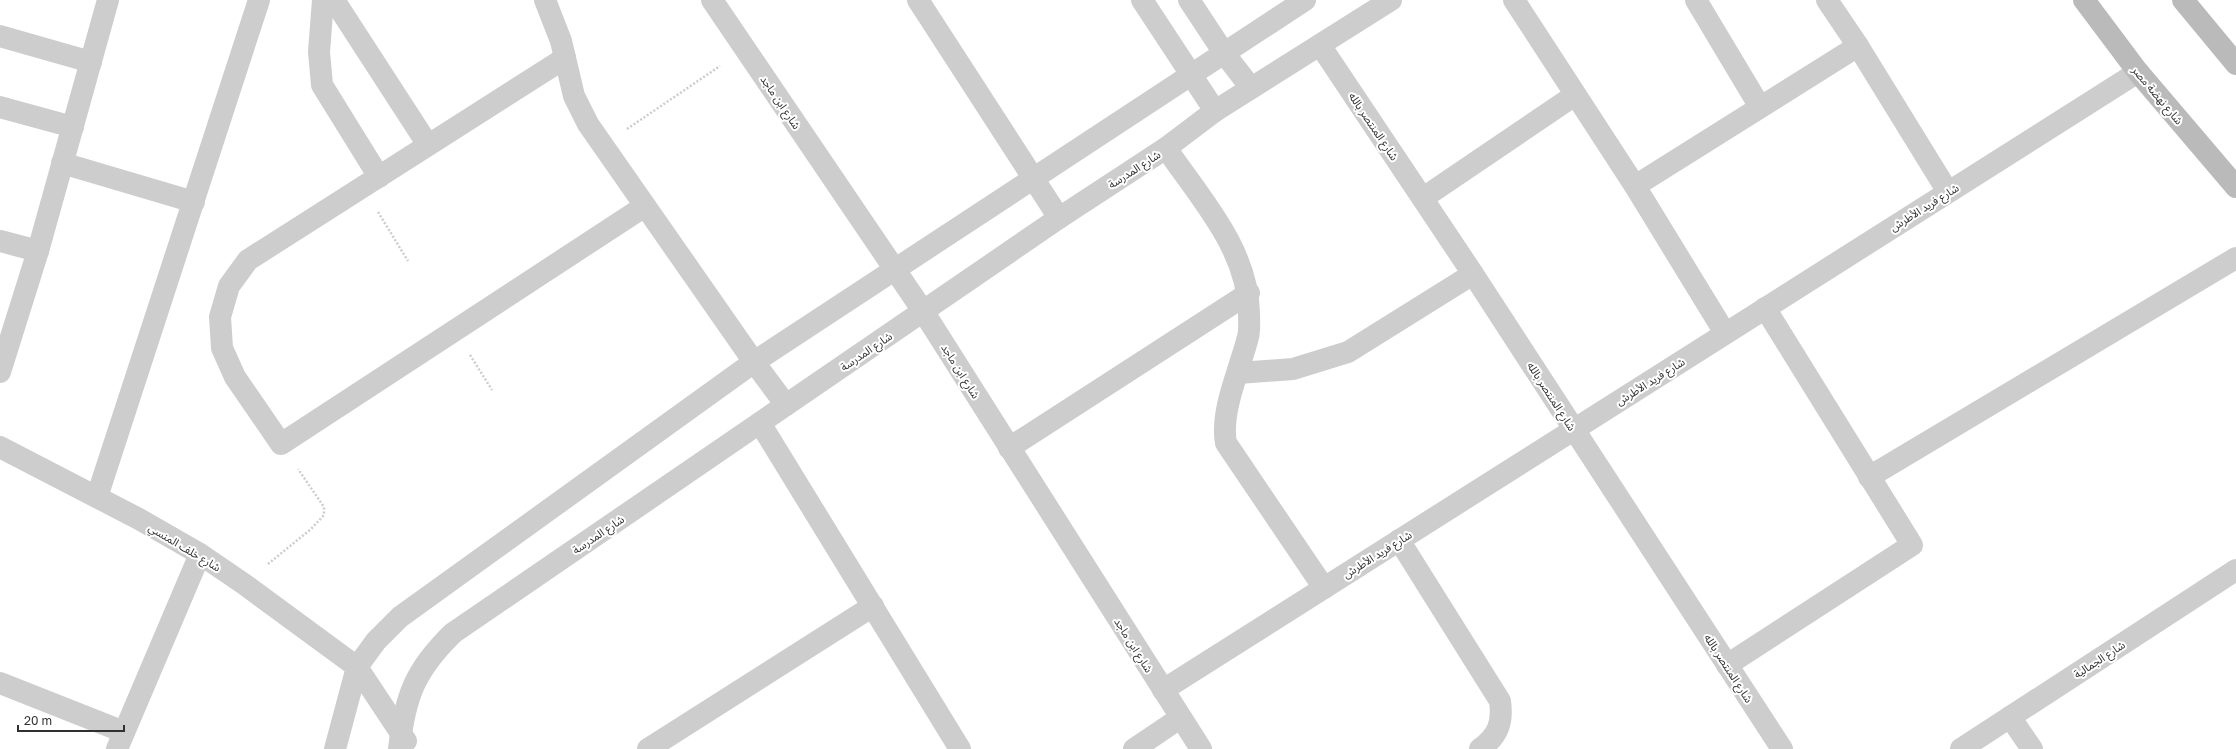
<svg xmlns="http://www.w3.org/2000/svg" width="2236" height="749" viewBox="0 0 2236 749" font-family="'Golos Text','Noto Sans Arabic',sans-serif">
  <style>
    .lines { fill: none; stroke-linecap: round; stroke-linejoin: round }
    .path { stroke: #cdcdcd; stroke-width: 2.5; stroke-dasharray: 2 2; stroke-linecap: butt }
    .street { stroke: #cdcdcd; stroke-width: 22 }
    .secondary { stroke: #bababa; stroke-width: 22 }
    .labels { text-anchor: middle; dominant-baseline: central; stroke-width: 4; stroke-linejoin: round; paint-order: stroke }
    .street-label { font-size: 11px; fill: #303030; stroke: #fff }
  </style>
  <rect width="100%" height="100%" fill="#fff"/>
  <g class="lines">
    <g class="path">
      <polyline points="627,129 720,66"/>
      <polyline points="378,212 408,261"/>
      <polyline points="470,355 492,390"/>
      <polyline points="268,564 311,529 324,515 324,507 298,469"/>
    </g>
    <g class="street">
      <polyline points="323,0 319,52 322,85 379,177"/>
      <polyline points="334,0 428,145"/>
      <polyline points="545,0 561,41 574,96 588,124 754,362 786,405"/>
      <polyline points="712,0 923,311 1201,749"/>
      <polyline points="918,0 1059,218"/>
      <polyline points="1142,0 1215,111"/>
      <polyline points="1189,0 1224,53 1251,88"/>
      <polyline points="1514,0 1635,186 1725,333"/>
      <polyline points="1696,0 1760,107"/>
      <polyline points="1827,0 1858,46 1948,192"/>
      <polyline points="0,36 91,62"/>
      <polyline points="1320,45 1473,274 1782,749"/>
      <polyline points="565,58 248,260 229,286 220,317 222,348 235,377 281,444 645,206"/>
      <polyline points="0,107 73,127"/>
      <path d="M1166 148C1200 198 1248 249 1249 313 1249 321 1250 330 1248 337 1240 369 1220 411 1226 443L1324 588"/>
      <polyline points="62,163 194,202"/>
      <polyline points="1635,186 1858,46"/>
      <polyline points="1423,198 1575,95"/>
      <polyline points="0,241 38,251"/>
      <polyline points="0,372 38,251 108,0"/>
      <polyline points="1238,373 1293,369 1348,352 1473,274"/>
      <polyline points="760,423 960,749"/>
      <polyline points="0,447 139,519 200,554 244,584 357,667 406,741"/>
      <polyline points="1009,448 1249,293"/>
      <polyline points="1869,477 2236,258"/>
      <polyline points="97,497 259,0"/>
      <path d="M1399 540 1500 701C1503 723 1498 736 1480 749"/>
      <polyline points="1727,665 1912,545 1765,308"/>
      <polyline points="0,683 124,732"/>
      <polyline points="1163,690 2138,72"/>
      <polyline points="2010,717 2032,749"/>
      <polyline points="117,749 200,554"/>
      <polyline points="335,749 357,667 376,641 400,617 754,362 1305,0"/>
      <path d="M399 749C405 696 415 670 453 633L1059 218 1166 148 1215 111 1391 0"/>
      <polyline points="648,749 873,606"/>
      <polyline points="1134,749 1180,718"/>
      <polyline points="1961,749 2236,570"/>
    </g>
    <g class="secondary">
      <polyline points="2084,0 2138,72 2236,187"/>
      <polyline points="2183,0 2236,64"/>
    </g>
  </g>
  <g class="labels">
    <g class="street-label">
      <text transform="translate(2158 95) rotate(50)">شارع نهضة مصر</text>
      <text transform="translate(781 102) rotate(56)">شارع ابن ماجد</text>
      <text transform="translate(1374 126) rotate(56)">شارع المنتصر بالله</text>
      <text transform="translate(1134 169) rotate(-33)">شارع المدرسة</text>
      <text transform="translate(1924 207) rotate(-32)">شارع فريد الأطرش</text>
      <text transform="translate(866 351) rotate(-34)">شارع المدرسة</text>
      <text transform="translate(961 371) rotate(58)">شارع ابن ماجد</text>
      <text transform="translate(1650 381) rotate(-32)">شارع فريد الأطرش</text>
      <text transform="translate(1552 396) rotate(57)">شارع المنتصر بالله</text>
      <text transform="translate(598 534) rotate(-34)">شارع المدرسة</text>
      <text transform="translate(185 547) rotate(31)">شارع خلف المنسي</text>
      <text transform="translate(1377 554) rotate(-32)">شارع فريد الأطرش</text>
      <text transform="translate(1134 645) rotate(58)">شارع ابن ماجد</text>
      <text transform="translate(2099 659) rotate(-33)">شارع الجمالية</text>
      <text transform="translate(1729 668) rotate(57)">شارع المنتصر بالله</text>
    </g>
  </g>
  <path d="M18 725v6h106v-6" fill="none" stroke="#303030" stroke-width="2"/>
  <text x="24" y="725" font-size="12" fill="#303030" stroke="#ffffff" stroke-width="3" paint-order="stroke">20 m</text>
</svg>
